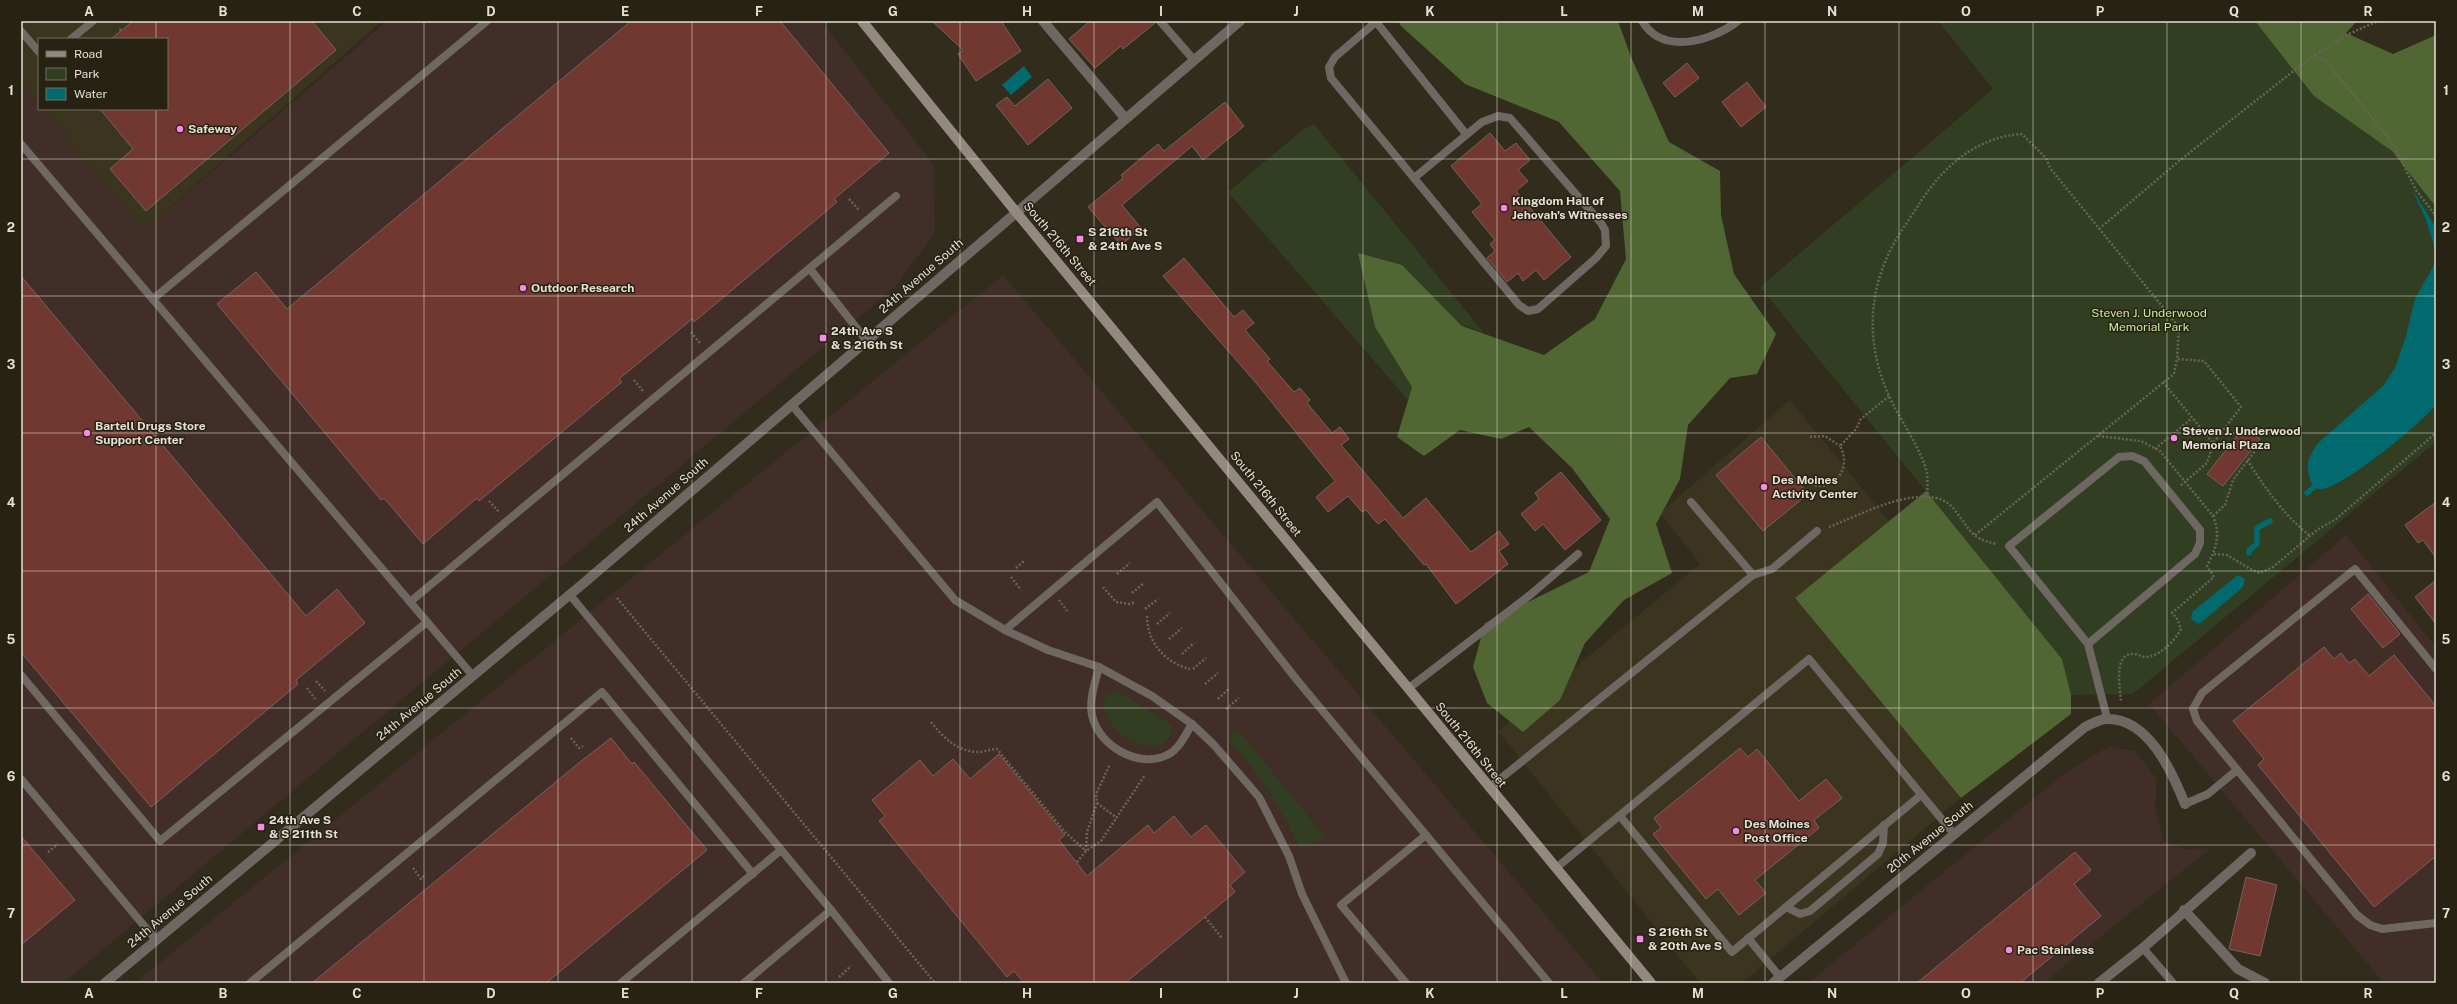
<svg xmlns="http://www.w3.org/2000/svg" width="2457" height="1004" viewBox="0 0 2457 1004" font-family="'Public Sans',sans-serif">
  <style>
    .built { fill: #3b341e }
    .industrial { fill: #412e28 }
    .green { fill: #313e21 }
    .forest { fill: #506733 }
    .water { fill: #016a6f }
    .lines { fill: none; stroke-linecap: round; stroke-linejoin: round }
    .stream { stroke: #016a6f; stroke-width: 5.5 }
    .building { fill: #703830; stroke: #77625e }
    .path { stroke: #696456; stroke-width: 2.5; stroke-dasharray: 2 2; stroke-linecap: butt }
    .service { stroke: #6e6762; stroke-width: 8 }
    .minor { stroke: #6e6762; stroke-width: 10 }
    .tertiary { stroke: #6e6762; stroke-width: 10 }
    .secondary { stroke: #94897f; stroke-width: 10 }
    .grid { fill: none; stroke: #e4e0d6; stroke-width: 1; stroke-opacity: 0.55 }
    .poi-dot { fill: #f888ea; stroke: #272212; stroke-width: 1.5 }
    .labels { text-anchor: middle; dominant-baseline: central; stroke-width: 3; stroke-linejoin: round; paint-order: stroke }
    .poi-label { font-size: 12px; font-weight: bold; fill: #e4e0d6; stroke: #272212; text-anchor: start }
    .street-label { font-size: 12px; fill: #e4e0d6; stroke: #272212 }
    .park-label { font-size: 12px; fill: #c4e99a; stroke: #272212 }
    .neatline { fill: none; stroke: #e4e0d6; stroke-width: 1.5 }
    .grid-label { font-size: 13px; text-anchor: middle; font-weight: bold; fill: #e4e0d6 }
  </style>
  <rect width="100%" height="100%" fill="#312c1c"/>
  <g class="built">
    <polygon points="21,21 382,21 143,231 43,109 167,109 167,39 39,39 39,105 21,82"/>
    <polygon points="1790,400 1889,521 1795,598 1961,798 1742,983 1700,983 1498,731 1700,564 1660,513"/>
  </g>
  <g class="industrial">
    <polygon points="387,21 821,21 934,165 935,233 895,287 63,983 21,983 21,82 39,105 39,109 43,109 143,231"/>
    <polygon points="1003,275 1603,983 135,983"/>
    <polygon points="2346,535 2436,647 2436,983 2384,983 2149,704"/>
    <polygon points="2109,746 2135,751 2157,779 2155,808 2164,842 2185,849 2211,848 2043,983 1808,983 2061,776"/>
  </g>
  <g class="green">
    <polygon points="1938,21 2303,21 2436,183 2436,442 2133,694 2071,695 2062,659 1760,287 1993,89"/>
    <polygon points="1314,124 1484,333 1462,325 1402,265 1375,327 1412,387 1408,400 1228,192 1304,129"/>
    <path d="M1119 692 1169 723 1172 728C1169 763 1107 742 1103 703L1108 694Z"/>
    <path d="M1238 730 1325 837 1300 849C1281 807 1259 771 1226 739Z"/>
  </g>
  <g class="forest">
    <polygon points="1399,21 1618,21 1631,57 1669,142 1720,171 1721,215 1734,274 1776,334 1757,374 1730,378 1688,425 1680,479 1656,524 1672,573 1624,600 1585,643 1560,700 1523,732 1487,703 1473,667 1485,623 1589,572 1610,519 1572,468 1529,427 1501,439 1460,430 1424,456 1397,437 1412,387 1375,327 1358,253 1402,265 1462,326 1544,355 1595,319 1626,259 1620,191 1559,122 1465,84 1400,25"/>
    <polygon points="2255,21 2357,21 2346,33 2393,54 2436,35 2436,207 2392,151 2314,96"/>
    <polygon points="1926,491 2062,659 2071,695 2071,714 1961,798 1795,598"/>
  </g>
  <g class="water">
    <polygon points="1024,66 1032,77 1011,95 1002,85"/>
    <path d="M2412 189 2436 228V404C2425 421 2337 493 2319 489 2313 488 2310 481 2309 475 2305 463 2311 454 2317 444L2383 386 2395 368 2406 336 2415 299 2435 263 2436 252 2426 220Z"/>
    <polygon points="2238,575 2245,579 2243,587 2203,621 2198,624 2191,619 2193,611"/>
  </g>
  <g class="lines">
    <g class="stream">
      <polyline points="2307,493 2314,487"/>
      <polyline points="2249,553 2249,550 2257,544 2257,528 2270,521"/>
    </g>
  </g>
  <g class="building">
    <polygon points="133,21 312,21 336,50 146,211 110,169 133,149 100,109 167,109 167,39 111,39"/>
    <polygon points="631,21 780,21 889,153 834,199 837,202 694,322 692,319 619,379 622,382 479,501 477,498 423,544 384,498 381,500 217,304 256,272 287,309"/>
    <polygon points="932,21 1001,21 1021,51 976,81 958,54 963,50"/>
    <polygon points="1090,21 1155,21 1155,23 1123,49 1121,46 1095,68 1069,39"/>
    <polygon points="1687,63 1699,78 1675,97 1663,83"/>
    <polygon points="1048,79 1072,108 1028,145 996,105 1007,97 1015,106"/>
    <polygon points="1747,82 1766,107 1741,127 1722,102"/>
    <polygon points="1225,102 1244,126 1203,160 1192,146 1122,205 1141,228 1121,245 1088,207 1123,178 1121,175 1158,144 1164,151"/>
    <polygon points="1490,133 1505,151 1516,143 1530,160 1518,170 1528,181 1516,191 1571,257 1544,280 1536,270 1523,281 1518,273 1507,282 1487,258 1495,251 1490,244 1495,240 1472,212 1482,204 1451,166"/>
    <polygon points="1184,258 1234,317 1243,310 1254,323 1245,330 1270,359 1267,361 1294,392 1300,388 1310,400 1307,403 1332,433 1340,427 1349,439 1341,445 1403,518 1426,498 1471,552 1499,531 1509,544 1499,551 1508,564 1456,604 1426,564 1424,565 1385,519 1378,524 1366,510 1362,512 1348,496 1328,512 1316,497 1335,481 1257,384 1163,276"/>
    <polygon points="21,276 306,616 337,589 365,623 296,680 298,684 151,807 21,652"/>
    <polygon points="2244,427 2260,439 2223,486 2207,474"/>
    <polygon points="1761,437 1808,494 1763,531 1716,475"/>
    <polygon points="1561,472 1601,520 1565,550 1543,524 1535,531 1521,514 1539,499 1535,493"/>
    <polygon points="2436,502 2436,558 2423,540 2418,543 2405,525"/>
    <polygon points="2436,580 2436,624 2415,597"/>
    <polygon points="2368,594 2400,634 2383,648 2351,609"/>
    <polygon points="2324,647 2334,659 2341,653 2349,663 2355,659 2369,676 2394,655 2436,706 2436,856 2374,907 2258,765 2264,759 2233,721"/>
    <polygon points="611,738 632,764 634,762 707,850 546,983 312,983 580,762"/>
    <polygon points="1740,748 1748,757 1757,749 1799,801 1826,779 1842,798 1814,820 1819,828 1755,880 1766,893 1739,915 1718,889 1706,899 1653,834 1661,828 1654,818"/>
    <polygon points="999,754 1065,835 1059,840 1087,876 1148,825 1154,833 1174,816 1191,837 1206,825 1245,872 1230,885 1235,892 1125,983 1024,983 1014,971 1007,977 879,821 885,816 872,800 920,760 933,776 953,759 970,779"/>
    <polygon points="21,836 75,900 21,945"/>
    <polygon points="2075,852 2091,870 2074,884 2101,916 2020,983 1917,983"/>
    <polygon points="2246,877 2277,885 2260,956 2229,949"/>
  </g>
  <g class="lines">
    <g class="path">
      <polyline points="120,29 121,31"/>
      <polyline points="2315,55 2349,34 2378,21"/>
      <polyline points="849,199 859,210"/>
      <polyline points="2099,229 2179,161 2314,55 2326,61 2382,130 2395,148 2416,190 2436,216"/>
      <polyline points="691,332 700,343"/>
      <polyline points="634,380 643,391"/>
      <polyline points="2163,382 2213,443"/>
      <path d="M2098 436 2141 441 2160 451 2213 516C2221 535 2216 549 2207 566L2214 577 2172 613 2178 620 2181 629C2174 642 2160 656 2146 657 2141 657 2138 654 2134 654 2113 652 2120 689 2121 701"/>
      <polyline points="1810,437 1825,436 1840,446"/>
      <polyline points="2155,449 2192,418"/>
      <path d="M2247 460C2266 489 2283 514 2310 536"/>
      <path d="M1801 478C1825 500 1855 473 1840 446L1856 429 1861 419 1889 396"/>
      <path d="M1928 498C1927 490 1928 481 1927 473 1922 452 1904 425 1894 406 1867 355 1865 298 1892 247 1900 231 1912 216 1921 201 1945 165 1977 137 2022 134L2046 158 2050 168 2179 327 2177 359 2204 361 2241 407 2214 442 2207 463 2180 486"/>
      <polyline points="489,501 499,512"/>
      <polyline points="2213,516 2225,505 2233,480 2261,443"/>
      <path d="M1829 527C1858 516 1929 477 1954 509 1970 529 1970 539 1997 544"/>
      <polyline points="1975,535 2174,374 2177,359"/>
      <polyline points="2214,554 2227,555 2252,570 2260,573 2273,567 2317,530 2336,519 2436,433"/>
      <polyline points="1016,568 1023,562 1023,564"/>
      <polyline points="1117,574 1130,563"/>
      <polyline points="1011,577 1021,590"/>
      <polyline points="1103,587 1116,602 1130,604 1135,602"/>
      <polyline points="1132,593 1144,583"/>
      <polyline points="617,598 935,983"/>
      <polyline points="1059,600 1067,611"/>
      <polyline points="1145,609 1158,599"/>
      <path d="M1147 616C1147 642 1165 663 1190 669"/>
      <polyline points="1157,624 1170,613"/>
      <polyline points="1169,639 1182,628"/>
      <polyline points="1182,654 1194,643"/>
      <polyline points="1193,669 1206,658"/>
      <polyline points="316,681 325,691"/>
      <polyline points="1205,684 1218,673"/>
      <polyline points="307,688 315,699"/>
      <polyline points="1218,699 1230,688"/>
      <polyline points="1226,709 1239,698"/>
      <path d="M931 722C944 738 956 751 978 752 985 752 991 749 997 749L1065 832 1086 851"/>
      <polyline points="571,738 579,748 583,746"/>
      <polyline points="1097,803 1117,818"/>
      <polyline points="1086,851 1087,832 1097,803 1096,794 1110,764"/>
      <polyline points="48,852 58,844"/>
      <polyline points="1077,862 1086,851 1101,841 1145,775"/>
      <polyline points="413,868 421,879 424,876"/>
      <polyline points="1205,917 1222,938"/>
      <polyline points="839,977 851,966"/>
    </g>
    <g class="service">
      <polyline points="1160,21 1194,60"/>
      <polyline points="1373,21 1377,23 1466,134"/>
      <polyline points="1377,21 1335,57 1329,67 1331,78 1414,178"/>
      <path d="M1642 21C1663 56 1712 41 1738 21"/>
      <polyline points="21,31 39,52"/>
      <polyline points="71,39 93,21"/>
      <polygon points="1498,116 1510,118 1601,223 1605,230 1606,246 1596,258 1538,309 1528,311 1519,305 1414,178 1482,122"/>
      <polyline points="21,144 473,676"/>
      <polyline points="810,269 866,340"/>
      <polyline points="153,299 487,21"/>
      <polyline points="791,404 955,600 1005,630 1048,650 1099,667 1152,696 1192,724 1214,745 1259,797 1289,856 1302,894 1346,983"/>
      <polyline points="1753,575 1772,569 1817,531"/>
      <polyline points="570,595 831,910 744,983"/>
      <polyline points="410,602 896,196"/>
      <polyline points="1005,630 1157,502 1297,680 1549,983"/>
      <polyline points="2088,644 2195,554 2200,543 2200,530 2144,461 2132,456 2119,457 2009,546 2088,644 2107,718"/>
      <path d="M1099 667C1095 683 1089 699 1092 715 1098 746 1139 769 1167 755 1179 750 1185 735 1192 724"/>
      <polyline points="2436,669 2355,569 2202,693 2193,709 2197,721 2357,915 2370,925 2382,929 2436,923"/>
      <polyline points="21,675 160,841 427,622"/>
      <polyline points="1409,688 1530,595 1578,554"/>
      <polyline points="21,779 156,940"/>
      <polyline points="1489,788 1753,575 1691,502"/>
      <polyline points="2185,804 2208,794 2237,770"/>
      <polyline points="1620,816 1732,952 1921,795"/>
      <polyline points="1556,868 1809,659 1954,834"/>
      <polyline points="1786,907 1800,914 1810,911 1878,854 1883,843 1884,825"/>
      <polyline points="831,910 889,983"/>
      <polyline points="1748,938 1780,977"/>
      <polyline points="2143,948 2173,983"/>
      <polyline points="250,983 602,692 753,874"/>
      <polyline points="621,983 781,850"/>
      <polyline points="1406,983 1341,905 1426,835"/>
    </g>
    <g class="minor">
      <polyline points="1043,21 1125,118"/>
      <polyline points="2184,910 2238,969 2265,983"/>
      <polyline points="2099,983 2143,948 2251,853"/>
    </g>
    <g class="tertiary">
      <polyline points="105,983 585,582 1240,21"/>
      <path d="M1773 983 2085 727C2092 724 2101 718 2108 719 2149 719 2172 772 2185 804"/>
    </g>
    <polyline class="secondary" points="862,21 1016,212 1651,983"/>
  </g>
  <path class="grid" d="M156 21V39M290 21V983M424 21V983M558 21V983M692 21V983M826 21V983M960 21V983M1094 21V983M1228 21V983M1363 21V983M1497 21V983M1631 21V983M1765 21V983M1899 21V983M2033 21V983M2167 21V983M2301 21V983M156 109V983M21 159H2436M21 296H2436M21 433H2436M21 571H2436M21 708H2436M21 845H2436"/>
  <g class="poi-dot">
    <circle cx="180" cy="129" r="4"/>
    <circle cx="1504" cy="208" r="4"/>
    <rect x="1076" y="235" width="8" height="8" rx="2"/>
    <circle cx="523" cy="288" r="4"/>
    <rect x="819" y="334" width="8" height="8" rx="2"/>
    <circle cx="87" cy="433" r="4"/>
    <circle cx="2174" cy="438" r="4"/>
    <circle cx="1764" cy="487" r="4"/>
    <rect x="257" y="823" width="8" height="8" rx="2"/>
    <circle cx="1736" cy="831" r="4"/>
    <rect x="1636" y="935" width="8" height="8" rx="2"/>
    <circle cx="2009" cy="950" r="4"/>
  </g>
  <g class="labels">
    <g class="poi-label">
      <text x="188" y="129">Safeway</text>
      <text x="1512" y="201">Kingdom Hall of<tspan x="1512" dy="14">Jehovah's Witnesses</tspan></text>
      <text x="1088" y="232">S 216th St<tspan x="1088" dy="14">&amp; 24th Ave S</tspan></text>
      <text x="531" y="288">Outdoor Research</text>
      <text x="831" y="331">24th Ave S<tspan x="831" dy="14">&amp; S 216th St</tspan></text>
      <text x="95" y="426">Bartell Drugs Store<tspan x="95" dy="14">Support Center</tspan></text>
      <text x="2182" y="431">Steven J. Underwood<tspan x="2182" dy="14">Memorial Plaza</tspan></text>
      <text x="1772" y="480">Des Moines<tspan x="1772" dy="14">Activity Center</tspan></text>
      <text x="269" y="820">24th Ave S<tspan x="269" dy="14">&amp; S 211th St</tspan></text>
      <text x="1744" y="824">Des Moines<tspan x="1744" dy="14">Post Office</tspan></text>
      <text x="1648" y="932">S 216th St<tspan x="1648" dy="14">&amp; 20th Ave S</tspan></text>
      <text x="2017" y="950">Pac Stainless</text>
    </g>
    <g class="street-label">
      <text transform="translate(1060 244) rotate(50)">South 216th Street</text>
      <text transform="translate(921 276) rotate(-41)">24th Avenue South</text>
      <text transform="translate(1266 494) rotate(51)">South 216th Street</text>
      <text transform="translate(666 495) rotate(-41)">24th Avenue South</text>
      <text transform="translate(419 704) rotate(-40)">24th Avenue South</text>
      <text transform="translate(1471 745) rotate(51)">South 216th Street</text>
      <text transform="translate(1930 837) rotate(-39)">20th Avenue South</text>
      <text transform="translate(170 911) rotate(-40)">24th Avenue South</text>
    </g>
    <g class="park-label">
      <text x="2149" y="313">Steven J. Underwood<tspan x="2149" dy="14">Memorial Park</tspan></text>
    </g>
  </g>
  <rect width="2457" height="1004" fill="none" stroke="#272212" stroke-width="44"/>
  <rect x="38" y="38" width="130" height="72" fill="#272212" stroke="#736e60"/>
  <rect x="46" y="51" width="20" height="6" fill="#94897f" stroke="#736e60"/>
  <text x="74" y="58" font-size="12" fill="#e4e0d6">Road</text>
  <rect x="46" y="68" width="20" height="12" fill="#313e21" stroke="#736e60"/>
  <text x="74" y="78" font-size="12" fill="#e4e0d6">Park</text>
  <rect x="46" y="88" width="20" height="12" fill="#016a6f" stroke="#736e60"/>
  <text x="74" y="98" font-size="12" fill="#e4e0d6">Water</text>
  <rect x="22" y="22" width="2413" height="960" class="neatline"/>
  <g class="grid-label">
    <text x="89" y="16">A</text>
    <text x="223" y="16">B</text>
    <text x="357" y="16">C</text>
    <text x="491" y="16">D</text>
    <text x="625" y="16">E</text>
    <text x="759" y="16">F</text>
    <text x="893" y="16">G</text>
    <text x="1027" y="16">H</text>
    <text x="1161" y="16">I</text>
    <text x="1296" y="16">J</text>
    <text x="1430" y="16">K</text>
    <text x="1564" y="16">L</text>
    <text x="1698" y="16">M</text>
    <text x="1832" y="16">N</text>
    <text x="1966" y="16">O</text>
    <text x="2100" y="16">P</text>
    <text x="2234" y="16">Q</text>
    <text x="2368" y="16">R</text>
    <text x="11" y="95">1</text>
    <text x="2446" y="95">1</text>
    <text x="11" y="232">2</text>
    <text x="2446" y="232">2</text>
    <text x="11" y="369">3</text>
    <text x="2446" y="369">3</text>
    <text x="11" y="507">4</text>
    <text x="2446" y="507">4</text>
    <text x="11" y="644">5</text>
    <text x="2446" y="644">5</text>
    <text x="11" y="781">6</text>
    <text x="2446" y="781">6</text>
    <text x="11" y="918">7</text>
    <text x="2446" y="918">7</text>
    <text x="89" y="998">A</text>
    <text x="223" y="998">B</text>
    <text x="357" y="998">C</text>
    <text x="491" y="998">D</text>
    <text x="625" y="998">E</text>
    <text x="759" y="998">F</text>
    <text x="893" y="998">G</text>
    <text x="1027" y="998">H</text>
    <text x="1161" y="998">I</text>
    <text x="1296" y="998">J</text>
    <text x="1430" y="998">K</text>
    <text x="1564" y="998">L</text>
    <text x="1698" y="998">M</text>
    <text x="1832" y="998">N</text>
    <text x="1966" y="998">O</text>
    <text x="2100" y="998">P</text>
    <text x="2234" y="998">Q</text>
    <text x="2368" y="998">R</text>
  </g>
</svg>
